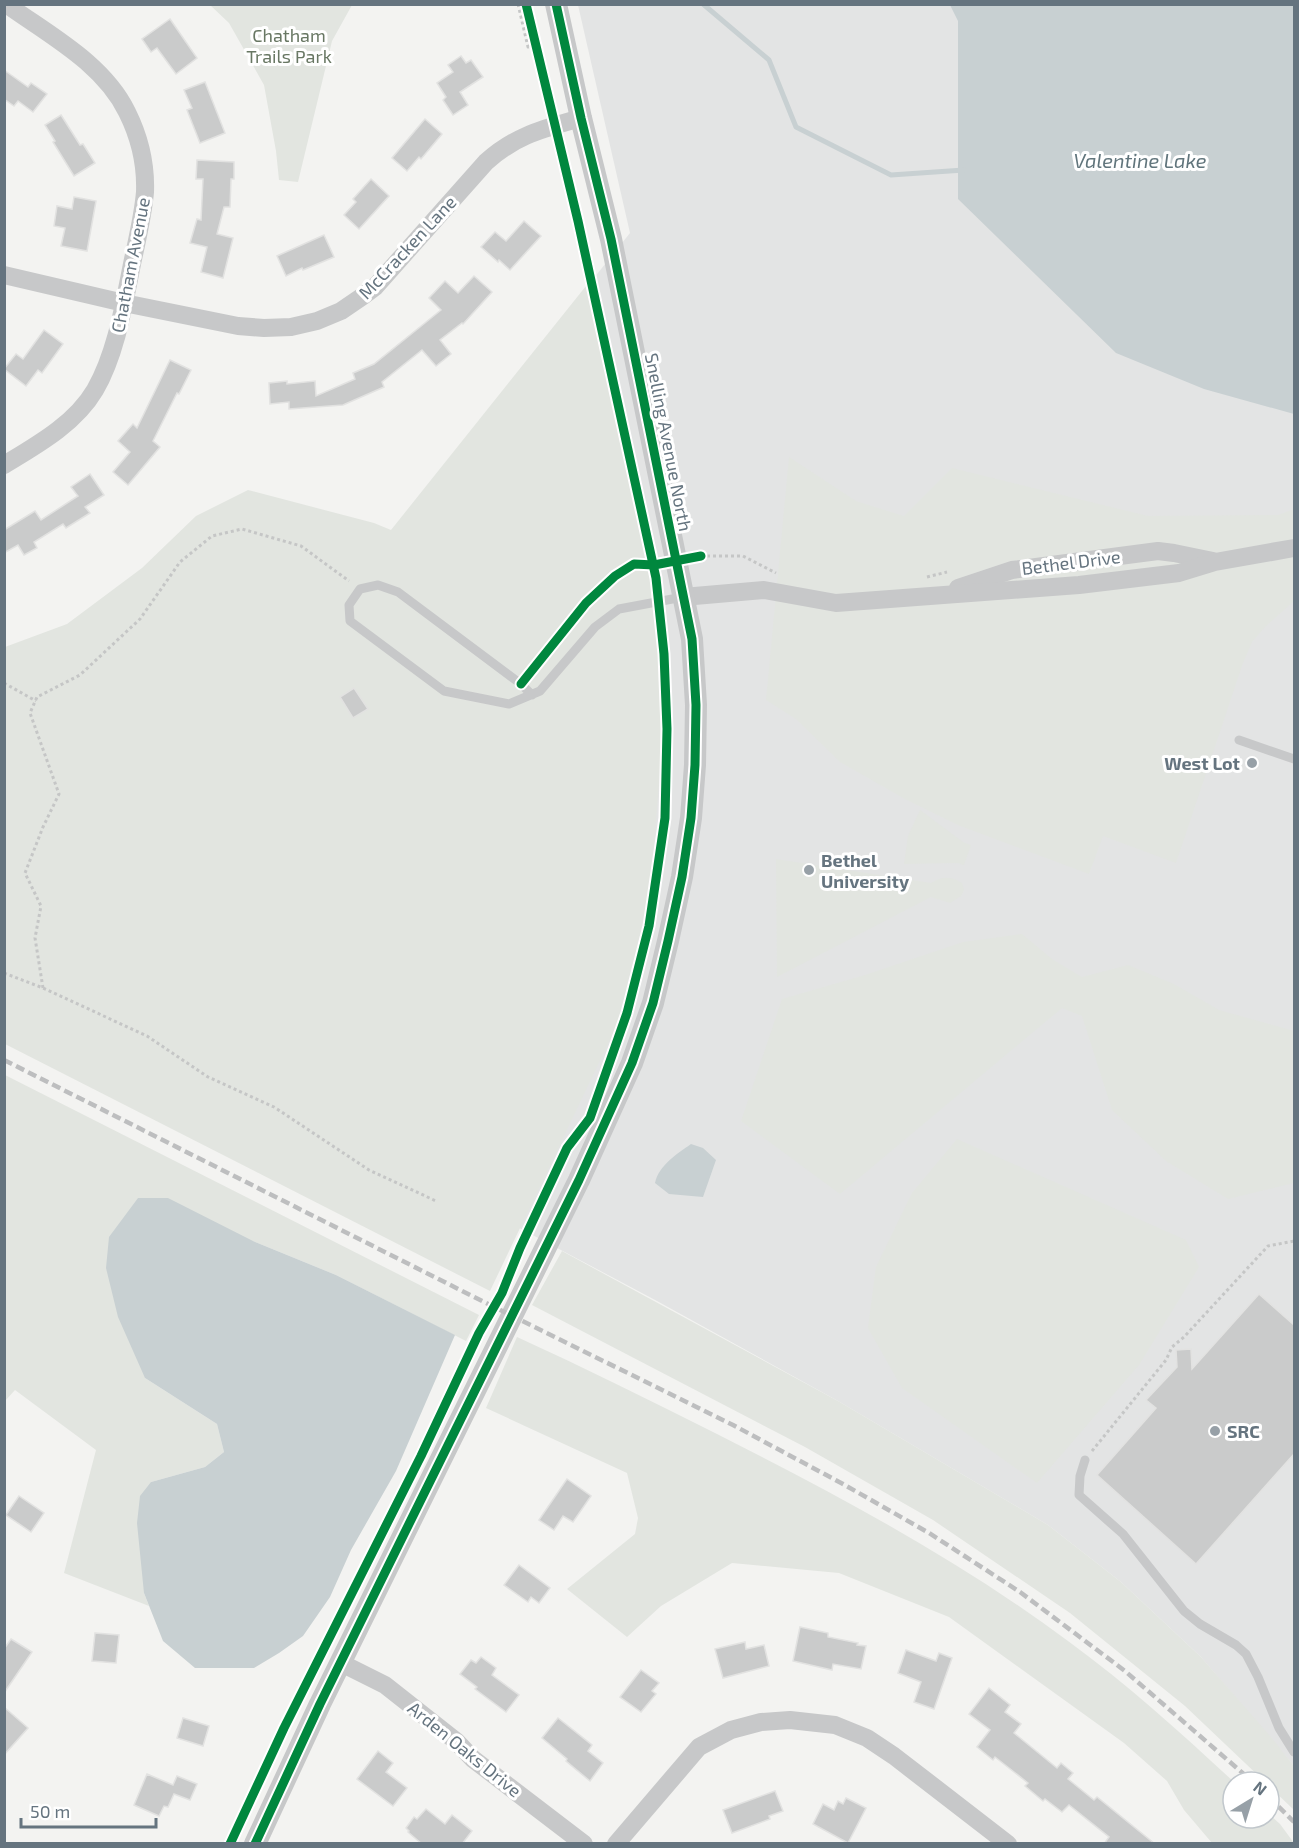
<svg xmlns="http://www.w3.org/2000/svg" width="1299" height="1848" viewBox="0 0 1299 1848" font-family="'Exo 2',sans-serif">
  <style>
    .built { fill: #e3e4e4 }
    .green { fill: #e2e5e0 }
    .water { fill: #c8d0d2 }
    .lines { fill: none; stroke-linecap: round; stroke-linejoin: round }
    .stream { stroke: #c8d0d2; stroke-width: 5 }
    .building { fill: #cacbcb; stroke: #e2e2e1; stroke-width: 1.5 }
    .path { stroke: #c5c6c6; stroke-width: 3; stroke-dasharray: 3 3; stroke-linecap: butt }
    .service { stroke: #c7c8c9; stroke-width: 9 }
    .minor { stroke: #c7c8c9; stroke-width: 18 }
    .tertiary { stroke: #c7c8c9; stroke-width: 22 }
    .rail { stroke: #bdbebf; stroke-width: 4.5; stroke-dasharray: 9 4.5; stroke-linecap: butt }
    .cycleway-casing { stroke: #fff; stroke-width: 13 }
    .cycleway { stroke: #00873e; stroke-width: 9 }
    .poi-dot { fill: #97a0a7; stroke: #fff; stroke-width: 2 }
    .labels { text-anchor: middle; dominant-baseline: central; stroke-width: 6; stroke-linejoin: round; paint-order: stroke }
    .park-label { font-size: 18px; fill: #687763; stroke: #fff }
    .street-label { font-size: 18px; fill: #65747f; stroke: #fff }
    .poi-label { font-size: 18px; font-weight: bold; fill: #65747f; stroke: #fff; text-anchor: start }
    .water-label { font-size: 20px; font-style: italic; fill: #61757c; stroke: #fff }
  </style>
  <rect width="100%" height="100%" fill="#f3f3f1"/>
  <polygon class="built" points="578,5 1294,5 1294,1766 1201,1657 1121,1582 1048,1525 838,1401 657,1301 216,1067 391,531 630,233"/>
  <g class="green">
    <polygon points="210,5 352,5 332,41 298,182 279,180 276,151 264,85 229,23"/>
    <polygon points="586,286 647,557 667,685 650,894 617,1025 490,1291 5,1044 5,647 67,624 142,568 196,516 248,490 374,523 391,530"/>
    <polygon points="789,457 856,501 904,516 952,468 1148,516 1278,515 1294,509 1294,601 1265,627 1252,642 1243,663 1176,863 1103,836 1089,874 958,825 905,799 840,762 796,719 766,700"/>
    <polygon points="920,810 963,842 971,845 964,865 957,863 904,864 908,836"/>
    <path d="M776 859 931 883C942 876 951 876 962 883L964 890 961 896 950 903 931 897 777 977Z"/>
    <polygon points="1022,934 1052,959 1082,977 1128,965 1174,984 1219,1010 1294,1031 1294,1183 1228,1199 1166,1161 1112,1110 1082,1016 1062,1008 840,1194 741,1121 782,999 865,975 963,942"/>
    <polygon points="5,1075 479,1315 466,1341 336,1275 253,1241 145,1378 217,1424 224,1452 205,1467 151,1482 144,1593 149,1606 64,1573 96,1450 15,1390 5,1401"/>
    <polygon points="957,1139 1186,1240 1199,1267 1139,1365 1037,1483 902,1388 868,1328 876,1267 912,1193"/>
    <polygon points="562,1251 838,1401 1048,1525 1121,1582 1201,1657 1271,1737 1294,1766 1294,1810 1269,1786 1269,1782 1265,1782 1185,1706 1070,1613 933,1520 805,1447 532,1305"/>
    <path d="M517 1337C585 1368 651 1401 717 1434 838 1495 959 1560 1068 1641 1127 1684 1181 1733 1234 1782L1233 1818H1269V1814L1280 1824 1294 1843H1212L1184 1810 1167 1781 1124 1743 949 1617 839 1573 732 1563 661 1606 627 1637 567 1589 635 1534 638 1518 627 1473 486 1408Z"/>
  </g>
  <g class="water">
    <polygon points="950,5 1294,5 1294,414 1204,389 1116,353 958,199 958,21"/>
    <path d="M691 1144 703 1148 716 1160 703 1197 669 1194 655 1183C659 1165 677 1154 691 1144Z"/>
    <polygon points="138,1198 168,1198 253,1241 336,1275 455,1335 396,1471 351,1550 330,1597 303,1636 279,1653 254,1668 195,1668 163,1641 144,1593 137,1523 140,1496 151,1482 205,1467 224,1452 217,1424 145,1378 118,1317 106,1268 109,1237"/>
  </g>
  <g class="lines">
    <polyline class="stream" points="703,4 769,60 796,127 891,175 964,170"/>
  </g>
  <g class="building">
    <polygon points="170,19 197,58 176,74 157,48 151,52 142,39"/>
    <polygon points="461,56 466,63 471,60 483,77 460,92 468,105 453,115 443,100 446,97 437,83 453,72 448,65"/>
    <polygon points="4,70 28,87 31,83 47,94 33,112 18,101 14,106 4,99"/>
    <polygon points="205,82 225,133 200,143 187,110 192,108 184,90"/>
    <polygon points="61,115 80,145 83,144 95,163 74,176 53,142 55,141 45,125"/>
    <polygon points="425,119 442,134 421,159 419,157 407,171 392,158"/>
    <polygon points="197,160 234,162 234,179 231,179 230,207 224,207 217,234 233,238 223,278 201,272 207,247 190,243 197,219 201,220 203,179 196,179"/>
    <polygon points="371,179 389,196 359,229 344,215 356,202 353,199"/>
    <polygon points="74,197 96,201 87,251 61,246 65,228 54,226 57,206 72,209"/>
    <polygon points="524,221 541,236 510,270 499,260 498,262 481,247 495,232 506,241"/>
    <polygon points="324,235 334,257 303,270 302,268 286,276 277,256"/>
    <polygon points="474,276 492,292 463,324 462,323 440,340 451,354 436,366 422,350 382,382 384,387 343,405 289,409 289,402 270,404 269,383 287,381 287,384 315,381 316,396 355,379 353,373 374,364 441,310 429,298 445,281 458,293"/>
    <polygon points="44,330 63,344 42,373 38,370 26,386 4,369 16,354 23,359"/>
    <polygon points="170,360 191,370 179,394 177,393 153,441 160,447 128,485 113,472 130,452 118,441 133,424 137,428"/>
    <polygon points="90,474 104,495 85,507 90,513 66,528 63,524 34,542 37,548 24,555 18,545 4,553 4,530 35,511 41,520 78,496 71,487"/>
    <polygon points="354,688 368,709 353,718 340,697"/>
    <polygon points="1259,1294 1294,1325 1294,1454 1196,1564 1097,1475 1156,1408 1146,1400 1177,1367 1176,1350 1191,1349 1192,1369"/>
    <polygon points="567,1479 591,1496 573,1522 563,1516 554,1530 539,1520"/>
    <polygon points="19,1496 44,1513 31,1532 6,1515"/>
    <polygon points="519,1565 550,1588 539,1603 531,1597 528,1602 504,1585"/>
    <polygon points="800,1627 828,1633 828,1637 858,1643 857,1645 866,1646 861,1669 833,1664 832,1670 793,1661"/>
    <polygon points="95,1633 119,1635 116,1663 92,1661"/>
    <polygon points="11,1639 32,1652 4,1693 4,1649"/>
    <polygon points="745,1642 746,1649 764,1645 769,1666 723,1678 715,1649"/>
    <polygon points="906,1650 936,1661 939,1653 952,1658 934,1709 914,1702 921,1682 898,1673"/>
    <polygon points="481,1657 496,1668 492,1675 519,1695 506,1712 475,1689 477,1687 460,1674 471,1660 476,1663"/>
    <polygon points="641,1670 659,1683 652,1691 656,1694 641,1712 620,1697"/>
    <polygon points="989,1688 1010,1705 1005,1712 1021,1724 1014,1733 1057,1768 1061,1763 1073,1773 1068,1779 1094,1800 1097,1797 1155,1844 1104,1844 1109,1837 1069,1805 1062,1812 1045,1799 1043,1801 1025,1786 1028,1783 995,1757 993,1760 977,1747 990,1730 969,1714"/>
    <polygon points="4,1707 28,1728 4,1755"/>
    <polygon points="183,1718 209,1726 203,1746 177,1738"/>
    <polygon points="558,1718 592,1745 588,1751 603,1763 590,1781 566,1761 567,1759 542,1738"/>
    <polygon points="378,1751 393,1763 386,1772 407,1788 393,1806 357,1779"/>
    <polygon points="147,1774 173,1785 177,1776 197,1784 190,1800 174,1794 168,1807 164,1806 159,1816 134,1805"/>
    <polygon points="775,1791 783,1811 769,1816 770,1819 732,1833 723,1810"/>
    <polygon points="846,1798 866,1808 848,1843 813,1824 823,1804 834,1810 838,1801 843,1804"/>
    <polygon points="426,1809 445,1824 452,1815 472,1831 462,1844 422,1844 408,1832 409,1831 406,1828 414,1817 417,1819"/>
  </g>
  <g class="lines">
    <g class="path">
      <polyline points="518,4 528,47 535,45"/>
      <polyline points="701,556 743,556 776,573"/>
      <polyline points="927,577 947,572"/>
      <polyline points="4,683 36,701"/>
      <polyline points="4,973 43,988 147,1036 208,1077 274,1107 369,1170 436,1201"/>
      <polyline points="43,988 35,938 41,906 25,873 43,827 59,794 30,713 37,697 80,675 140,619 180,562 212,536 242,529 301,546 349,581"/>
      <polyline points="1092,1451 1166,1360 1172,1347 1184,1337 1268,1246 1294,1241"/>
    </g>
    <g class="service">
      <polyline points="532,695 521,684 398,592 378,585 360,589 349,605 350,621 444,691 509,704 540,691 595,627 619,609 683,597"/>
      <polyline points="1239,740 1294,759"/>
      <polyline points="1085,1460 1080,1476 1079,1495 1123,1534 1184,1611 1200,1624 1236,1645 1246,1654 1258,1677 1279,1728 1294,1752"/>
    </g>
    <g class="minor">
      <path d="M4 275 124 303 238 326 264 328 291 327 317 321 341 311 363 296 375 287 486 162C516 135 543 129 581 118"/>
      <path d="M4 465C37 445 75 424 95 390 116 354 124 304 132 264 137 240 143 216 145 192 146 165 139 136 127 112 103 63 49 35 6 4"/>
      <polyline points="958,588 1012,570 1158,551 1174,553 1213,561"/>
      <polyline points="683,597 764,590 836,603 1079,585 1179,573 1215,562 1294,548"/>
      <polyline points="341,1663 385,1685 456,1741 473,1759 584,1844"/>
      <polyline points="616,1844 699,1747 731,1730 761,1722 790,1720 835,1725 867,1738 894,1756 1008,1844"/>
    </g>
    <polyline class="tertiary" points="255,1844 320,1704 579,1180 632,1063 653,1003 668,941 682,877 691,818 695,765 696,705 692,639 611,239 581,118 556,4"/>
    <g class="rail">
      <polyline points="4,1060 490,1305 733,1425 843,1484 929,1533 1020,1592 1125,1671 1253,1782"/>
      <polyline points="1269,1797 1294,1822"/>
    </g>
    <g class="cycleway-casing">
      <g id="cycleway">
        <polyline points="521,684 586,603 615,576 634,564 654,565 701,556"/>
        <polyline points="230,1844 284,1728 421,1456 479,1333 502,1293 520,1248 567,1148 590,1118 627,1013 649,926 665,818 667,729 664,654 656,578 578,221 526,4"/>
        <polyline points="255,1844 320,1704 579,1180 632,1063 653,1003 668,941 682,877 691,818 695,765 696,705 692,639 611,239 581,118 556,4"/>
      </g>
    </g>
    <use href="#cycleway" class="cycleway"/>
  </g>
  <g class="poi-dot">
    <circle cx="1252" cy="763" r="6"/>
    <circle cx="809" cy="870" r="6"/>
    <circle cx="1215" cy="1431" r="6"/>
  </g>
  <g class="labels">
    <g class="park-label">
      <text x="289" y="35">Chatham<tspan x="289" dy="21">Trails Park</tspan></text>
    </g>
    <g class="street-label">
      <text transform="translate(407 247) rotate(-47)">McCracken Lane</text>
      <text transform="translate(130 265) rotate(-79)">Chatham Avenue</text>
      <text transform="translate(669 442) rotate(79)">Snelling Avenue North</text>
      <text transform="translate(1071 562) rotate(-7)">Bethel Drive</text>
      <text transform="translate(465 1749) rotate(39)">Arden Oaks Drive</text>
    </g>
    <g class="poi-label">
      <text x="1240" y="763" text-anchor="end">West Lot</text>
      <text x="821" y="860">Bethel<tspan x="821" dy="21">University</tspan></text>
      <text x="1227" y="1431">SRC</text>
    </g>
    <g class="water-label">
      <text x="1140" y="160">Valentine Lake</text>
    </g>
  </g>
  <rect width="1299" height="1848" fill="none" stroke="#65747f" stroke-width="12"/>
  <g transform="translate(1251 1800) rotate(38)"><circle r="28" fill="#ffffff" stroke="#c1c7cc" stroke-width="1.5"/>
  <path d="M0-4.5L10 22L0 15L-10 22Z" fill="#97a0a7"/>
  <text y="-9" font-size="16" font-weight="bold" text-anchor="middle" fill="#65747f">N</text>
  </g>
  <path d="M21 1818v9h135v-9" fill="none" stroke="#65747f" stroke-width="3"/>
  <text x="30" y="1818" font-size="18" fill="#65747f" stroke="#ffffff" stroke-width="4.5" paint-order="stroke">50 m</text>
</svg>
